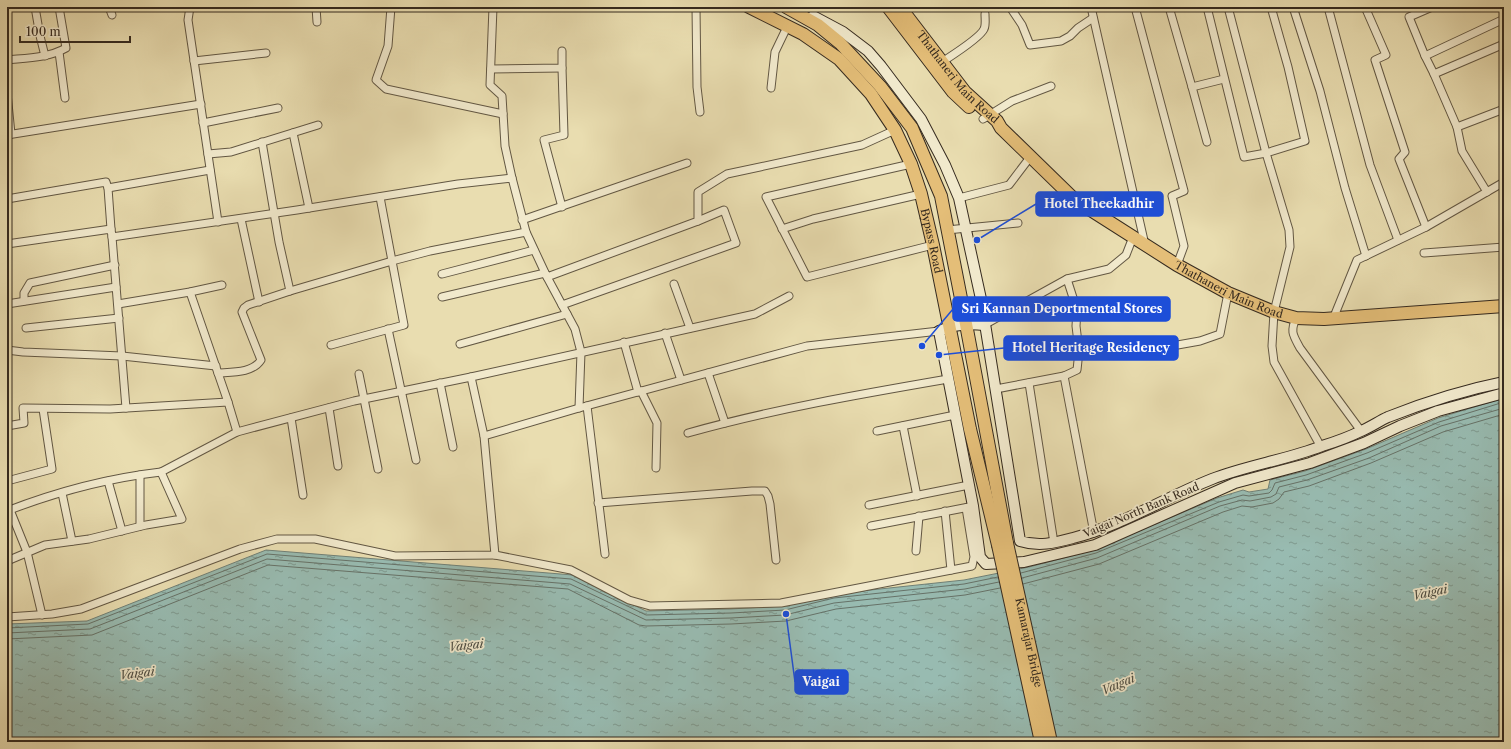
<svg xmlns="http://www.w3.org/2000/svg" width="1511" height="749" viewBox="0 0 1511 749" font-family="'Libre Caslon Text',serif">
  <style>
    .water { fill: url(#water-ripples); stroke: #708177 }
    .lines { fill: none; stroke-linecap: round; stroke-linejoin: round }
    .shore { stroke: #667268; stroke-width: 1 }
    .street-casing { stroke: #625743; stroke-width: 9 }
    .secondary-casing { stroke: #352a1f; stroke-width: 12 }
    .primary-casing { stroke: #352a1f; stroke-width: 14 }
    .street { stroke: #f1e9cc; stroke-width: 7 }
    .secondary { stroke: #f1e9cc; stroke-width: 10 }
    .primary { stroke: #e4be78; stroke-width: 12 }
    .primary-bridge-casing { stroke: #352a1f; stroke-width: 14; stroke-linecap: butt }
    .primary-bridge { stroke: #e4be78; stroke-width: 12 }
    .labels { text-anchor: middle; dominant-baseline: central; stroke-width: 3.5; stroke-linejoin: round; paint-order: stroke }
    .street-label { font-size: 11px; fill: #352a1f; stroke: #f1e9cc }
    .water-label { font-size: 12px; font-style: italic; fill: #4e4e44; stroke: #f1e9cc }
    .leader { fill: none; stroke: #1d4ed8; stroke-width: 1.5 }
    .callout-dot { fill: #1d4ed8; stroke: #f1e9cc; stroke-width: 1.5 }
    .callout { fill: #1d4ed8; stroke: #1d4ed8; stroke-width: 1.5 }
    .callout-label { font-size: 12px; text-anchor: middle; font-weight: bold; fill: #fff }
  </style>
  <defs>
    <pattern id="water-ripples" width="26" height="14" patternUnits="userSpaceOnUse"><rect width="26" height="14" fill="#98bbb1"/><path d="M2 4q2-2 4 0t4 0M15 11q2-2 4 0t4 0" fill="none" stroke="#7d988f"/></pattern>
  </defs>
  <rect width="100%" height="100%" fill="#e9ddb0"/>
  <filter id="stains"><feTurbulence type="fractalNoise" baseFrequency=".005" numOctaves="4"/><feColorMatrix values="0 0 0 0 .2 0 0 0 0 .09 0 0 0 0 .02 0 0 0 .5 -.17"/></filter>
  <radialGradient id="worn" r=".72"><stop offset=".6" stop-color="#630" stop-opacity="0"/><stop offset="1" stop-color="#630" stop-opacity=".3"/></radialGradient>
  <polygon class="water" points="1504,398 1504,742 7,742 7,624 87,621 266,550 573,575 646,611 730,609 784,606 833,594 964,580 1029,567 1094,550 1217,498 1243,490 1249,492 1268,489 1270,480 1305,471 1366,449 1438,418"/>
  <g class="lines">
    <g class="shore">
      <polyline points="1021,573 1096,553 1219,502 1243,495 1249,496 1269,493 1272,490 1275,483 1306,475 1367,453 1439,422 1504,402"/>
      <polyline points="1022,578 1097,558 1220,506 1242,500 1250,501 1271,497 1276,494 1279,487 1307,480 1369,458 1441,426 1504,408"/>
      <polyline points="1023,584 1099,564 1223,512 1242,506 1252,507 1273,503 1279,499 1284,492 1309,486 1371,463 1443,432 1504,414"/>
      <polyline points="7,628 88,624 267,554 571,579 646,615 731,613 785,610 834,598 964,584 998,577"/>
      <polyline points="7,633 90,629 267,559 570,584 646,620 731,618 785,615 834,603 965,589 999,582"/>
      <polyline points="7,639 92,635 268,565 568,589 639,625 646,626 731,624 786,621 836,609 965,595 1000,588"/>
    </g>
    <g class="street-casing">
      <g id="street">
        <polyline points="35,7 40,36 45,56"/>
        <polyline points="109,7 112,15"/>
        <polyline points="190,7 188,20 218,222"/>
        <polyline points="316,7 317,22"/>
        <polyline points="391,7 388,46 376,80 386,89 503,114"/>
        <polyline points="493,7 490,85 502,96 505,146 512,178"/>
        <polyline points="696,7 697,87 700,112"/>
        <polyline points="1010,7 1022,25 1030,45 1061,41 1070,36 1078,28 1093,18"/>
        <polyline points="1091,7 1145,245"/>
        <polyline points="1135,7 1184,191 1172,196 1184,246 1177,265"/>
        <polyline points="1169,7 1192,87 1224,79"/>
        <polyline points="1207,7 1244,157 1266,153 1305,141 1288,67 1271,7"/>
        <polyline points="1228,7 1266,153 1289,230 1290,247 1274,312 1272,346 1274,362 1321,447"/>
        <polyline points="1293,7 1320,91 1345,188 1366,256"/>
        <polyline points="1328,7 1370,165 1398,240"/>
        <polyline points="59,52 65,98"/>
        <polyline points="1425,56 1409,17 1432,7"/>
        <path d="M7 60C27 58 48 58 66 48L59 7"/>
        <polyline points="194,61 266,53"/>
        <path d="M942 62C951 56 980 38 984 29 986 25 985 19 985 14"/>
        <polyline points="491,69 562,68 562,51"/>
        <polyline points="1434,74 1425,56 1504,19"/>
        <polyline points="1192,87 1207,142"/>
        <polyline points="771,88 775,52 787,27"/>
        <polyline points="7,93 11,134"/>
        <polyline points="983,119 1012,101 1051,86"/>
        <polyline points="203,123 278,108"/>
        <polyline points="1457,127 1434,74 1504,44"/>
        <polyline points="293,133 309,208"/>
        <polyline points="7,135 201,104"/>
        <polyline points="208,154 231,152 318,125"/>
        <polyline points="911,164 766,197 807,277 933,245"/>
        <polyline points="1487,192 1462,151 1457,127 1504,109"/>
        <polyline points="959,198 1009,185 1031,156"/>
        <polyline points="7,199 106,182 108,188"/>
        <polyline points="562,207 544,140 564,135 562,68"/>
        <polyline points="241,219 259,302"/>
        <polyline points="522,220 687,163"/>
        <polyline points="1426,227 1504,182"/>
        <polyline points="111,229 108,188 210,170"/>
        <polyline points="782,229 813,219 921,194"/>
        <polyline points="947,230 1018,223"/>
        <polyline points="112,237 126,408"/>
        <polyline points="7,244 111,229 112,237 297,210 458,184 512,178 526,232 547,277 698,221 698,192 727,174 862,145 895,130"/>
        <polyline points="1424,253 1504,247"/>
        <polyline points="442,274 534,250"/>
        <polyline points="547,277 575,329 581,352 579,408"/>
        <polyline points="674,284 690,328"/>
        <polyline points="290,291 392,261 430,251 526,232"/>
        <polyline points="190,292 228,402"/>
        <polyline points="442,297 545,273"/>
        <polyline points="24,301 24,293 30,283 115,265"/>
        <polyline points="7,304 116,287"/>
        <polyline points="118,304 190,292 222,285"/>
        <polyline points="562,305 736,243 724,210 698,221"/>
        <path d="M1296 318C1290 332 1293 335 1300 348L1361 431"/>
        <polyline points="1333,319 1357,260 1426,227 1399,159 1405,152 1375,60 1386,55 1365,7"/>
        <polyline points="984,325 1067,279 1109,269 1126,255 1133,237"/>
        <polyline points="26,328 119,318"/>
        <polyline points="388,329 416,460"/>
        <polyline points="665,333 681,380"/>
        <polyline points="624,342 638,392"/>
        <polyline points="460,344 567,314"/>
        <polyline points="331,345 404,325 380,197"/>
        <polyline points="7,350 23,352 122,356 216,366"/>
        <polyline points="1079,351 1110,354 1155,349 1200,341 1220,334 1228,293"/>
        <path d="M218 373C232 372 253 373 261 360L242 312 244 308 248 305 290 291 279 242 262 142"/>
        <polyline points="708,373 725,423"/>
        <polyline points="359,374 378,469"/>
        <polyline points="1064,376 1094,533"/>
        <polyline points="471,377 755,314 789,296"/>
        <polyline points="440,383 453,447"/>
        <polyline points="1029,383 1054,543"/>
        <polyline points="996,389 1064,376 1077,370 1079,351 1076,326 1077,310 1067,279"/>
        <polyline points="641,391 657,423 656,468"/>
        <polyline points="587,406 605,554"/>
        <polyline points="329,408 338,466"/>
        <polyline points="291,418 303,495"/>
        <polyline points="7,426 24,423 23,408 110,409 228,402 237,432"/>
        <polyline points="903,426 917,496"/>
        <polyline points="877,431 955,415"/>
        <path d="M688 433C774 409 861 394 948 379"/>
        <polyline points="7,481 52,469 43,409"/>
        <polyline points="108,481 122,531"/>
        <polyline points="62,493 72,541"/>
        <polyline points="598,503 752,491 765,491 768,496 770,504 776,560"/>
        <polyline points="869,505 969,485"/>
        <polyline points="10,510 27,552 42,615"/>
        <path d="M7 511C56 492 109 478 161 472"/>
        <polyline points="945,511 951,570"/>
        <polyline points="140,526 140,475"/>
        <polyline points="871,526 969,507"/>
        <polyline points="916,551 919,516"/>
        <polyline points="495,555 571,570 629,600 650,606 781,603 972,566 974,557 966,508"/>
        <polyline points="7,561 45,545 89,539 146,525 182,519 161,472 237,432 354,401 471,377 484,436 579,408 807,346 939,331"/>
        <polyline points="7,617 52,614 81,609 240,549 277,539 315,539 395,556 495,555 484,436"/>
      </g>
    </g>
    <g class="secondary-casing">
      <g id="secondary">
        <path d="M813 16 843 32 868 51 881 66 921 119 945 165 959 198 981 299 1020 541C1039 547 1054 543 1073 538 1123 525 1164 498 1212 479 1248 465 1286 460 1322 446 1335 442 1349 437 1361 431 1371 427 1379 421 1388 417 1426 402 1464 390 1504 382"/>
        <path d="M984 325C968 323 954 324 939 331L973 506 980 557 986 564 1024 562 1095 545 1235 483 1310 463 1364 443 1400 426 1438 411 1504 393"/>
      </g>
    </g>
    <g class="primary-casing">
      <g id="primary">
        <path id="s1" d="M749 7 803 34 839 59 871 94 895 130 911 164 921 194 933 245 970 429 998 545"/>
        <polyline points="786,7 818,25 840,43 880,86 912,128 941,196 966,324 1007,543"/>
        <polyline points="888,7 953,92 969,107"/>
        <path id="s2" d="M900 7 965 92 997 121 1001 128 1075 200 1177 265 1228 293 1274 312 1296 318 1324 319 1504 306"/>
      </g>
    </g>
    <use href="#street" class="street"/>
    <use href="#secondary" class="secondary"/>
    <use href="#primary" class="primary"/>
    <g class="primary-bridge-casing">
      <g id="primary-bridge">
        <path id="s3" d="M1007 543 1051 742"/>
        <polyline points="998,545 1041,742"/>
      </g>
    </g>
    <use href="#primary-bridge" class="primary-bridge"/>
  </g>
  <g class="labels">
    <g class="street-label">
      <text stroke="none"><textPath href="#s2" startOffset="91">Thathaneri Main Road</textPath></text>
      <text stroke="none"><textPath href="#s1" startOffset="312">Bypass Road</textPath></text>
      <text stroke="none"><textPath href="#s2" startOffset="440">Thathaneri Main Road</textPath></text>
      <text transform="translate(1141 510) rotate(-23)">Vaigai North Bank Road</text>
      <text stroke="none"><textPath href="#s3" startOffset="102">Kamarajar Bridge</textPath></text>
    </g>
    <g class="water-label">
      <text transform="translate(1430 592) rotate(-12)">Vaigai</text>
      <text transform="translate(466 645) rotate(-6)">Vaigai</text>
      <text transform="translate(137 673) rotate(-7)">Vaigai</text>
      <text transform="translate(1118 684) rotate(-23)">Vaigai</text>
    </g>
  </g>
  <path class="leader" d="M977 240L1036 204M922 346L953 309M939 355L1004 348M786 614L795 682"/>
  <g class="callout-dot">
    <circle cx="977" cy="240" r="4"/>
    <circle cx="922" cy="346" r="4"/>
    <circle cx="939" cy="355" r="4"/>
    <circle cx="786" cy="614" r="4"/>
  </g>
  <g class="callout">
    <rect x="1036" y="192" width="127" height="24" rx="4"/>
    <rect x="953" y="297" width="217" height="24" rx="4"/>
    <rect x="1004" y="336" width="174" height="24" rx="4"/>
    <rect x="795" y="670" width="53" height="24" rx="4"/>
  </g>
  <g class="callout-label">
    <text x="1099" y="208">Hotel Theekadhir</text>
    <text x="1062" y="313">Sri Kannan Deportmental Stores</text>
    <text x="1091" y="352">Hotel Heritage Residency</text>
    <text x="821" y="686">Vaigai</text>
  </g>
  <rect width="1511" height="749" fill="none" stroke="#e9ddb0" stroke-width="24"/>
  <rect x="8" y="8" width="1495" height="733" fill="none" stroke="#352a1f" stroke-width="2"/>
  <rect x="12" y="12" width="1487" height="725" fill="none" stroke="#352a1f"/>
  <path d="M20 36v6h110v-6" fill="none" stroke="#352a1f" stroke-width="2"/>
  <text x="26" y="36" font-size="12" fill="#352a1f" stroke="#f1e9cc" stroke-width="3" paint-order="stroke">100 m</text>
  <rect width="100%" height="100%" filter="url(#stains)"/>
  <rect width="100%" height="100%" fill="url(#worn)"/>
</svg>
